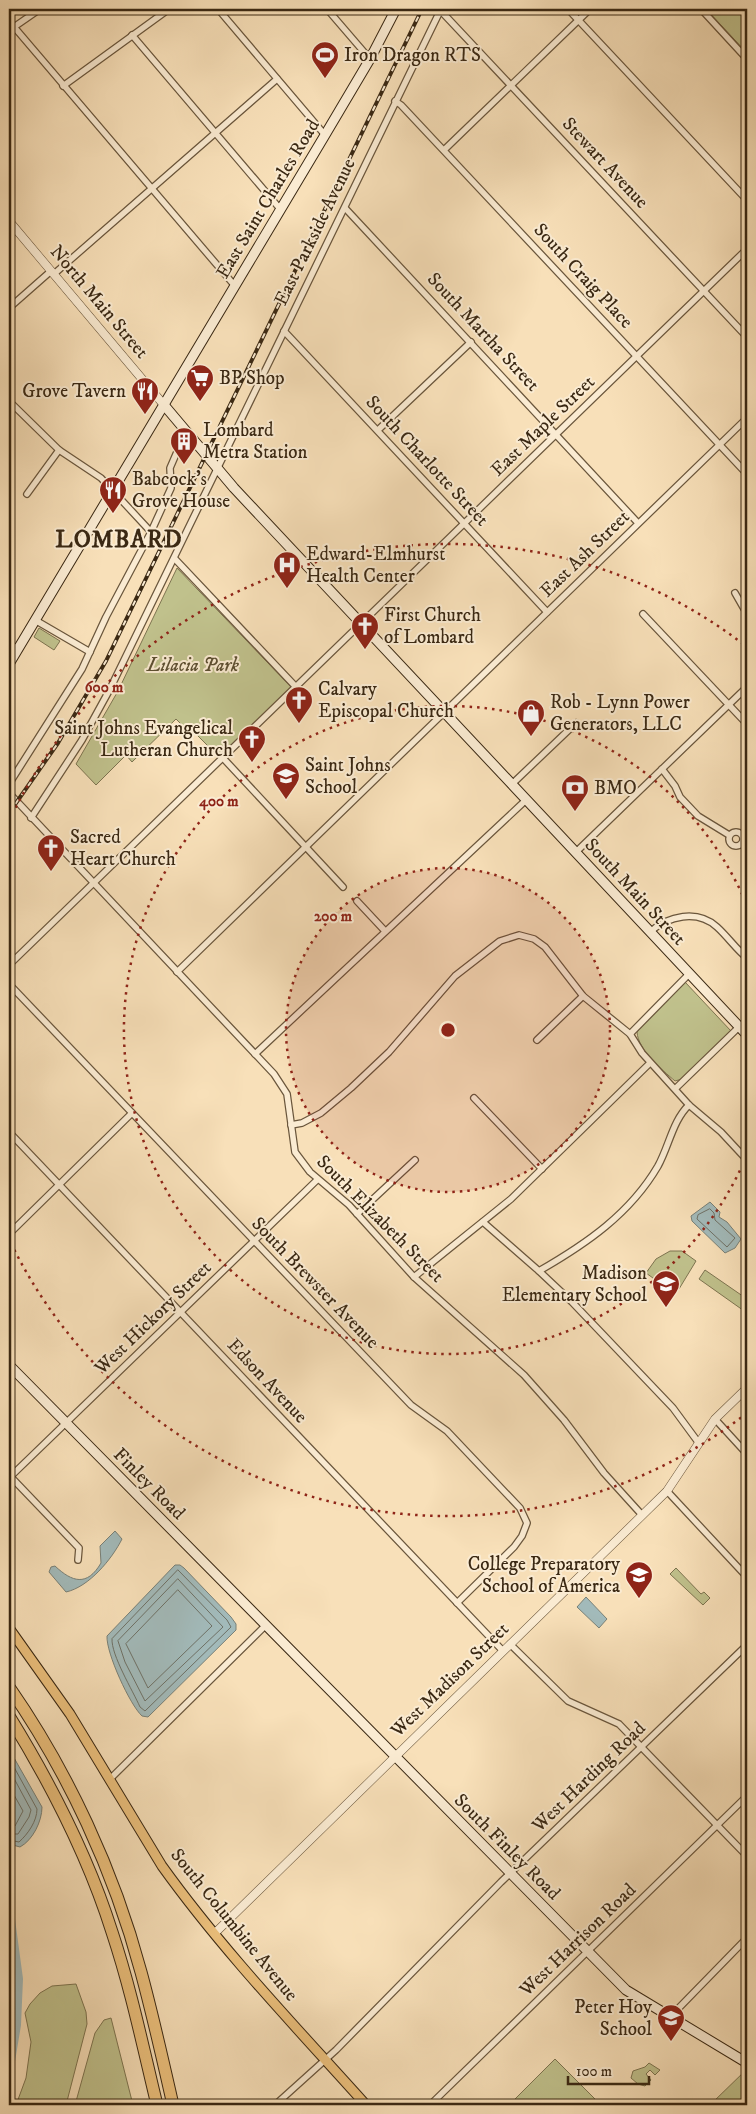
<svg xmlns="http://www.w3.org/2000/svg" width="756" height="2114" viewBox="0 0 756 2114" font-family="'IM FELL DW Pica',serif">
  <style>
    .green { fill: #c0c18c; stroke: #7d7450 }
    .water { fill: #a2baba; stroke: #788077 }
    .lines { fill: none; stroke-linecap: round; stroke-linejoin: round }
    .shore { stroke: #6e7166; stroke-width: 1 }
    .river { stroke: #a2baba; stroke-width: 10 }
    .minor-casing { stroke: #6a563c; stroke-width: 8 }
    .tertiary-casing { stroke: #6a563c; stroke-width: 9 }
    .secondary-casing { stroke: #3a2813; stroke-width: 11 }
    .primary-casing { stroke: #3a2813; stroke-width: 11 }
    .motorway-casing { stroke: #3a2813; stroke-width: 13 }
    .minor { stroke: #faebd2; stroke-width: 5.5 }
    .tertiary { stroke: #faebd2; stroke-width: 8 }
    .secondary { stroke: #faebd2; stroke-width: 9 }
    .primary { stroke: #ecc07c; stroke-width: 9 }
    .motorway { stroke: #ecc07c; stroke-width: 11 }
    .rail-casing { stroke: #3a2813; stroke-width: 4 }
    .rail { stroke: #faebd2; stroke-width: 2; stroke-dasharray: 5.5; stroke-linecap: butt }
    .ring { fill: none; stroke: #8f2418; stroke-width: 2.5; stroke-dasharray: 2.5 5 }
    .labels { text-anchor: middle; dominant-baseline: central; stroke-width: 4; stroke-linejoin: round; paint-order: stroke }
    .poi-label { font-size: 19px; fill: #3a2813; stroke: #faebd2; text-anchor: start }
    .street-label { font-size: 19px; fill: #3a2813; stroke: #faebd2 }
    .park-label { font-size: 19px; font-style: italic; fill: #5c4e31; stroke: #faebd2 }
    .district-label { font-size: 24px; font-weight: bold; letter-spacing: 1px; fill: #3a2813; stroke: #faebd2 }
    .centre { fill: #8f2418; stroke: #faebd2; stroke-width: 2.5 }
    .ring-label { font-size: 15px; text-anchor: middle; font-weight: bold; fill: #8f2418; stroke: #faebd2; stroke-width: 4; stroke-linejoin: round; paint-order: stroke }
  </style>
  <rect width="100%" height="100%" fill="#f8e0b9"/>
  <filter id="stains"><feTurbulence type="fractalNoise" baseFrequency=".004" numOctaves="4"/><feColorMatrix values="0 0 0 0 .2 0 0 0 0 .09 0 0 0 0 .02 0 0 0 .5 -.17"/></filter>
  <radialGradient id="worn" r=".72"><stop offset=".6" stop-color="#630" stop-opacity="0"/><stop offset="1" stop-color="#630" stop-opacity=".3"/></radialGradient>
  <g class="green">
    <polygon points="706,9 747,9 747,53"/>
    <polygon points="177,568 291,687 219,757 189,727 186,729 176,719 132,762 126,755 96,785 76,764 118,691"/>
    <polygon points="39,628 60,641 54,650 34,637"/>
    <path d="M685 982 731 1031 682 1079 675 1081C662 1070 638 1050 637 1032L657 1009Z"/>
    <polygon points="670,1251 682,1251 696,1261 679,1289 671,1291 646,1273 656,1259"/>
    <polygon points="705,1270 747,1299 747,1313 699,1279"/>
    <polygon points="676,1568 701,1594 704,1592 710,1598 703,1605 670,1574"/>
    <path d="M9 1935C15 1973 15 2012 9 2050Z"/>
    <polygon points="76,1984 86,2012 87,2024 66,2105 16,2105 26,2078 31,2042 25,2013 30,2004 40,1993 52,1986"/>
    <polygon points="111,2018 133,2105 75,2105 95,2033 104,2020"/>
    <polygon points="555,2059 601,2105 509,2105"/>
    <polygon points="649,2063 660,2070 655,2075 650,2070 646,2074 651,2080 645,2086 638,2084 631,2078 633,2071 645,2067"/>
    <polygon points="747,2069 747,2105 711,2105 712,2103"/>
  </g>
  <g class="water">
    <polygon points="710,1202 720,1212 719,1217 727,1222 741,1239 735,1248 725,1253 692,1221 691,1216"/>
    <path d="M115 1531 122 1539C112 1559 89 1587 66 1592L49 1572 51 1567 55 1566C72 1582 87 1587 101 1563L100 1546Z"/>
    <path d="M175 1565H180L184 1568 231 1617 236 1624V1630L148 1717 142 1716C130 1705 106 1653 107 1636Z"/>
    <polygon points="586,1597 607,1619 599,1628 577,1607"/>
    <path d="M9 1749 42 1807C42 1821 33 1840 20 1847L9 1844Z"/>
  </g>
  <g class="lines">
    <g class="shore">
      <polygon points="710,1209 714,1213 715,1220 735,1238 727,1247 697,1219 698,1215"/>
      <path d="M178 1570 227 1620 231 1627 145 1711 140 1707C133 1691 111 1655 112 1639Z"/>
      <polygon points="178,1579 223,1627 145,1701 125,1662 118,1641"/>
      <polygon points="178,1590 212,1626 148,1688 126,1644"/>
      <path d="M9 1758 37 1809C37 1821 28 1834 19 1842L9 1840"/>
      <polyline points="9,1769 31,1810 29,1817 18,1834 9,1834"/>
      <polyline points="9,1786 23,1811 15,1826 9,1826"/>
    </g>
    <polyline class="river" points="9,1912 18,1979 16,2025 9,2067"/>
    <g class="minor-casing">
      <g id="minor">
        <polyline points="218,9 325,135"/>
        <polyline points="327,9 370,59"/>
        <polyline points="568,9 747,200"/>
        <polyline points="701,9 747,59"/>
        <polyline points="440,10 747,337"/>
        <polyline points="9,21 235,286"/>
        <polyline points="14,27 40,9"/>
        <polyline points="132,35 281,210"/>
        <polyline points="63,86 169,9"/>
        <polyline points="395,101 401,105 747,474"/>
        <polyline points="444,150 590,9"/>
        <polyline points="345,208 638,523"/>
        <polyline points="54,274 277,79"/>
        <polyline points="9,308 51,271"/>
        <polyline points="284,331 547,612"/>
        <polyline points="9,401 59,450 101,478 151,532"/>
        <polyline points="378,430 471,342"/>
        <polyline points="27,494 59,450"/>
        <polyline points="175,559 296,687"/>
        <polyline points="735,593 747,614"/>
        <polyline points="643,614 747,724"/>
        <polyline points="35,620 90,652"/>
        <polyline points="9,644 18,649"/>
        <polyline points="223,758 343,887"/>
        <polyline points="662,769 675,786 680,797 698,816 729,835"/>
        <polyline points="9,784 82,669 106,617 151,532 171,488 170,468 186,431"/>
        <polyline points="511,785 576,723"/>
        <polyline points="9,793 274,1074 287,1094 295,1152 310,1172 349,1205 414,1277 524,1375 564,1420 604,1473 642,1515"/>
        <polyline points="31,818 82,740 110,689 441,9"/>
        <circle cx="736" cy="839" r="7"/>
        <polyline points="575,853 747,687"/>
        <polyline points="357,901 385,931"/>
        <path d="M650 932C668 916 697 909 717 927 728 937 736 949 747 958"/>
        <polyline points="9,965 747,249"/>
        <polyline points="177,972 747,418"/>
        <polyline points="9,984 411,1405 447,1431 520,1508 527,1523 522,1536 514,1547 457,1603"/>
        <polyline points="630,1034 689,974"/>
        <polyline points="537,1040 583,996"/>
        <polyline points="255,1054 526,800"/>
        <polyline points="676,1088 739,1027"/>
        <polyline points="474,1098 542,1169"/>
        <polyline points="291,1125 302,1123 321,1113 351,1088 389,1052 455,976 500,941 519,935 534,939 545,947 583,996 630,1034 642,1053 689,1105 721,1132 747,1160"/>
        <polyline points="9,1132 503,1651"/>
        <polyline points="357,1214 415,1160"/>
        <path d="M483 1222 539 1271C586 1244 630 1214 658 1166 669 1146 673 1120 689 1105"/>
        <polyline points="9,1234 132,1113"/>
        <polyline points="539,1271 572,1302 673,1408 698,1442"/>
        <polyline points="414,1277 511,1199 650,1063"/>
        <polyline points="715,1419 747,1454"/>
        <polyline points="10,1476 79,1548 78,1560"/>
        <polyline points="9,1478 317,1180"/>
        <polyline points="667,1491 747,1577"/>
        <polyline points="510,1644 568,1701 619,1724 747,1856"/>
        <polyline points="110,1779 266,1625"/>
        <polyline points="670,2017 747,1938"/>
        <polyline points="275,2105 336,2050 501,1882 747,1645"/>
        <polyline points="430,2105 747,1796"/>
      </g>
    </g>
    <g class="tertiary-casing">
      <g id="tertiary">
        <polyline points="9,221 164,405"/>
        <polyline points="215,1933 667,1491 715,1419 747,1388"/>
      </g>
    </g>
    <g class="secondary-casing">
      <g id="secondary">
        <polyline points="164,405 234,488 747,1035"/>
        <polyline points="9,664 325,135 370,59 396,9"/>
        <polyline points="9,1365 626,1990 747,2063"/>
      </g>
    </g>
    <g class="primary-casing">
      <path id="primary" d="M9 1628 70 1714 162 1866C223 1951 296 2027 366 2105"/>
    </g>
    <g class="motorway-casing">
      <g id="motorway">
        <path d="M9 1687C68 1772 114 1871 141 1972 153 2016 163 2061 173 2105"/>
        <path d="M9 1716C51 1784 88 1856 112 1932 131 1989 143 2047 157 2105"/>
      </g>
    </g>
    <use href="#minor" class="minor"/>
    <use href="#tertiary" class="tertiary"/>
    <use href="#secondary" class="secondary"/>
    <use href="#primary" class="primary"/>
    <use href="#motorway" class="motorway"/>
    <g class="rail-casing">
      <polyline id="rail" points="9,813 58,743 106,661 422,9"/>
    </g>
    <use href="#rail" class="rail"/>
  </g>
  <circle cx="448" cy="1030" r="162" fill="#8f2418" fill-opacity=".12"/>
  <g class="ring">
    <circle cx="448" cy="1030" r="162"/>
    <path d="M746 1157A324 324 0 1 1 746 903"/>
    <path d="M747 1413A486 486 0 0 1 9 1239M9 821A486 486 0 0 1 747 647"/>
  </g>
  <defs>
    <g id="stadium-pin" transform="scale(1.4375)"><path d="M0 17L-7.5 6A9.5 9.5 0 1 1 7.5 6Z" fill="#8f2418" stroke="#faebd2"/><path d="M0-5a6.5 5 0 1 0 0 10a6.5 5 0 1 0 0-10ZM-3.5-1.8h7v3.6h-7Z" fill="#fff"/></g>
    <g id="supermarket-pin" transform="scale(1.4375)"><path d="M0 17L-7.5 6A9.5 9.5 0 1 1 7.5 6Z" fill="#8f2418" stroke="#faebd2"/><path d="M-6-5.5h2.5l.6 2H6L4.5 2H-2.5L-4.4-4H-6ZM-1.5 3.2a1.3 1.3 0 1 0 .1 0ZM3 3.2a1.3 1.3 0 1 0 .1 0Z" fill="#fff"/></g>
    <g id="restaurant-pin" transform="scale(1.4375)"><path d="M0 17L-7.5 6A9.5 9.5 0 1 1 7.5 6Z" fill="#8f2418" stroke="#faebd2"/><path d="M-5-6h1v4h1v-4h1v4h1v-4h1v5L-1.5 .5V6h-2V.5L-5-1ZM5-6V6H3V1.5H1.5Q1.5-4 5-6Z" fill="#fff"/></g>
    <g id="building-pin" transform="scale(1.4375)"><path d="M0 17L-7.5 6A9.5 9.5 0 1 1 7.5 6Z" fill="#8f2418" stroke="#faebd2"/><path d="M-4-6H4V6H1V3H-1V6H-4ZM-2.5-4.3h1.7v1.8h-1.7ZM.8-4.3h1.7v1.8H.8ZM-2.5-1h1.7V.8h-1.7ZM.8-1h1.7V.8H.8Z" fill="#fff"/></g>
    <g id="hospital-pin" transform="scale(1.4375)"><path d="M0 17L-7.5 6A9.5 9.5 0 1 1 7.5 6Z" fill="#8f2418" stroke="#faebd2"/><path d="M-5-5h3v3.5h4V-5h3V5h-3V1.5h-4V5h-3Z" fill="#fff"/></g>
    <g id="church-pin" transform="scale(1.4375)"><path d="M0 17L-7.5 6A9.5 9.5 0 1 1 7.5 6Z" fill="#8f2418" stroke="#faebd2"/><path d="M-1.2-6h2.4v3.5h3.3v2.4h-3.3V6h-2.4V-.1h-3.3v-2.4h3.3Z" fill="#fff"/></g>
    <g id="shop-pin" transform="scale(1.4375)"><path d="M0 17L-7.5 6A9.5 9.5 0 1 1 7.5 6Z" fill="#8f2418" stroke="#faebd2"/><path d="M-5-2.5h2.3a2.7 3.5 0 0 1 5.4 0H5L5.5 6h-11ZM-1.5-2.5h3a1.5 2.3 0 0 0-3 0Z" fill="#fff"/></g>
    <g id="school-pin" transform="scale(1.4375)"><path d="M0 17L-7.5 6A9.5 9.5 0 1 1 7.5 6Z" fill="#8f2418" stroke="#faebd2"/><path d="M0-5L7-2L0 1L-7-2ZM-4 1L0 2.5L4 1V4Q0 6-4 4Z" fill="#fff"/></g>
    <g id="bank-pin" transform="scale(1.4375)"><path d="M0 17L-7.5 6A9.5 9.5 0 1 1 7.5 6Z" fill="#8f2418" stroke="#faebd2"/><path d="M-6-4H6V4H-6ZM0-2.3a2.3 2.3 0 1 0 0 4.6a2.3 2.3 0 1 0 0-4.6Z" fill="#fff"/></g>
  </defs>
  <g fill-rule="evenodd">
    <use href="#stadium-pin" x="325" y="55"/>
    <use href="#supermarket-pin" x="200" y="378"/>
    <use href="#restaurant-pin" x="145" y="391"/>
    <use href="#building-pin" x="184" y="441"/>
    <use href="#restaurant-pin" x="113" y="490"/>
    <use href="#hospital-pin" x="287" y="565"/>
    <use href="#church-pin" x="365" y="626"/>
    <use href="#church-pin" x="299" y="700"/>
    <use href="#shop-pin" x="531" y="713"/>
    <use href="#church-pin" x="252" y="739"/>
    <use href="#school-pin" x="286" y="776"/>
    <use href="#bank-pin" x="575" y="788"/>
    <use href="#church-pin" x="51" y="848"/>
    <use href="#school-pin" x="666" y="1284"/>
    <use href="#school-pin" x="639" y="1575"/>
    <use href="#school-pin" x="671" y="2018"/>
  </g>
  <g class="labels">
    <g class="poi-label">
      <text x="344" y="55">Iron Dragon RTS</text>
      <text x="219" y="378">BP Shop</text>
      <text x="126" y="391" text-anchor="end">Grove Tavern</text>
      <text x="203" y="430">Lombard<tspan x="203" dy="22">Metra Station</tspan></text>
      <text x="132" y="479">Babcock's<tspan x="132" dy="22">Grove House</tspan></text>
      <text x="306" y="554">Edward-Elmhurst<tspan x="306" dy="22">Health Center</tspan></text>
      <text x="384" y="615">First Church<tspan x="384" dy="22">of Lombard</tspan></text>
      <text x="318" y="689">Calvary<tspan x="318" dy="22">Episcopal Church</tspan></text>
      <text x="550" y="702">Rob - Lynn Power<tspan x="550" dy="22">Generators, LLC</tspan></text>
      <text x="233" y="728" text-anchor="end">Saint Johns Evangelical<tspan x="233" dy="22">Lutheran Church</tspan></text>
      <text x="305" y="765">Saint Johns<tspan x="305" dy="22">School</tspan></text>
      <text x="594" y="788">BMO</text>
      <text x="70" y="837">Sacred<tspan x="70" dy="22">Heart Church</tspan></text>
      <text x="647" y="1273" text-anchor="end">Madison<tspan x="647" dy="22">Elementary School</tspan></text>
      <text x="620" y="1564" text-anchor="end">College Preparatory<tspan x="620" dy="22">School of America</tspan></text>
      <text x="652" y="2007" text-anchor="end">Peter Hoy<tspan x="652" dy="22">School</tspan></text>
    </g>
    <g class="street-label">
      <text transform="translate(605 163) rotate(47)">Stewart Avenue</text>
      <text transform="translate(268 199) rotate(-59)">East Saint Charles Road</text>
      <text transform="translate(315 232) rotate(-64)">East Parkside Avenue</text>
      <text transform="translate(583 276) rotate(47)">South Craig Place</text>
      <text transform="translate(99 302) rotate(50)">North Main Street</text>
      <text transform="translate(483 332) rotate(47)">South Martha Street</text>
      <text transform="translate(543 426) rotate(-44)">East Maple Street</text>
      <text transform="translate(427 461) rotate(47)">South Charlotte Street</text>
      <text transform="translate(585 554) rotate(-44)">East Ash Street</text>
      <text transform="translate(635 892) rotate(47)">South Main Street</text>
      <text transform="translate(380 1219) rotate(45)">South Elizabeth Street</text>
      <text transform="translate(315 1283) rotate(46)">South Brewster Avenue</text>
      <text transform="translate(153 1318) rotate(-44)">West Hickory Street</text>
      <text transform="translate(267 1381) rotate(47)">Edson Avenue</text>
      <text transform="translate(149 1484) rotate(45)">Finley Road</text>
      <text transform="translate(450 1680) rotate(-44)">West Madison Street</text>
      <text transform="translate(589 1777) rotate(-44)">West Harding Road</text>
      <text transform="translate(507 1847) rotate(45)">South Finley Road</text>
      <text transform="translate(234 1925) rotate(51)">South Columbine Avenue</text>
      <text transform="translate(578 1940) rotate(-44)">West Harrison Road</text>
    </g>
    <g class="park-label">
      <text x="193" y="665">Lilacia Park</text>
    </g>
    <g class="district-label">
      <text x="119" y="540">LOMBARD</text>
    </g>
  </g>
  <circle cx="448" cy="1030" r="8" class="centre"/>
  <g class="ring-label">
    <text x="104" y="692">600 m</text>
    <text x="219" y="806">400 m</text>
    <text x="333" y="921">200 m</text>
  </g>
  <rect width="756" height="2114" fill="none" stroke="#f8e0b9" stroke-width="30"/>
  <rect x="10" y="10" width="736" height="2094" fill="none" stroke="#3a2813" stroke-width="2.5"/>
  <rect x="15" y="15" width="726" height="2084" fill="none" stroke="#3a2813"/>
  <path d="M568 2076v8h81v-8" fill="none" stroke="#3a2813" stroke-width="2.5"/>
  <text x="576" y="2076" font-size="15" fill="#3a2813" stroke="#faebd2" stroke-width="4" paint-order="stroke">100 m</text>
  <rect width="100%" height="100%" filter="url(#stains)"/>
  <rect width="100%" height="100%" fill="url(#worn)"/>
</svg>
